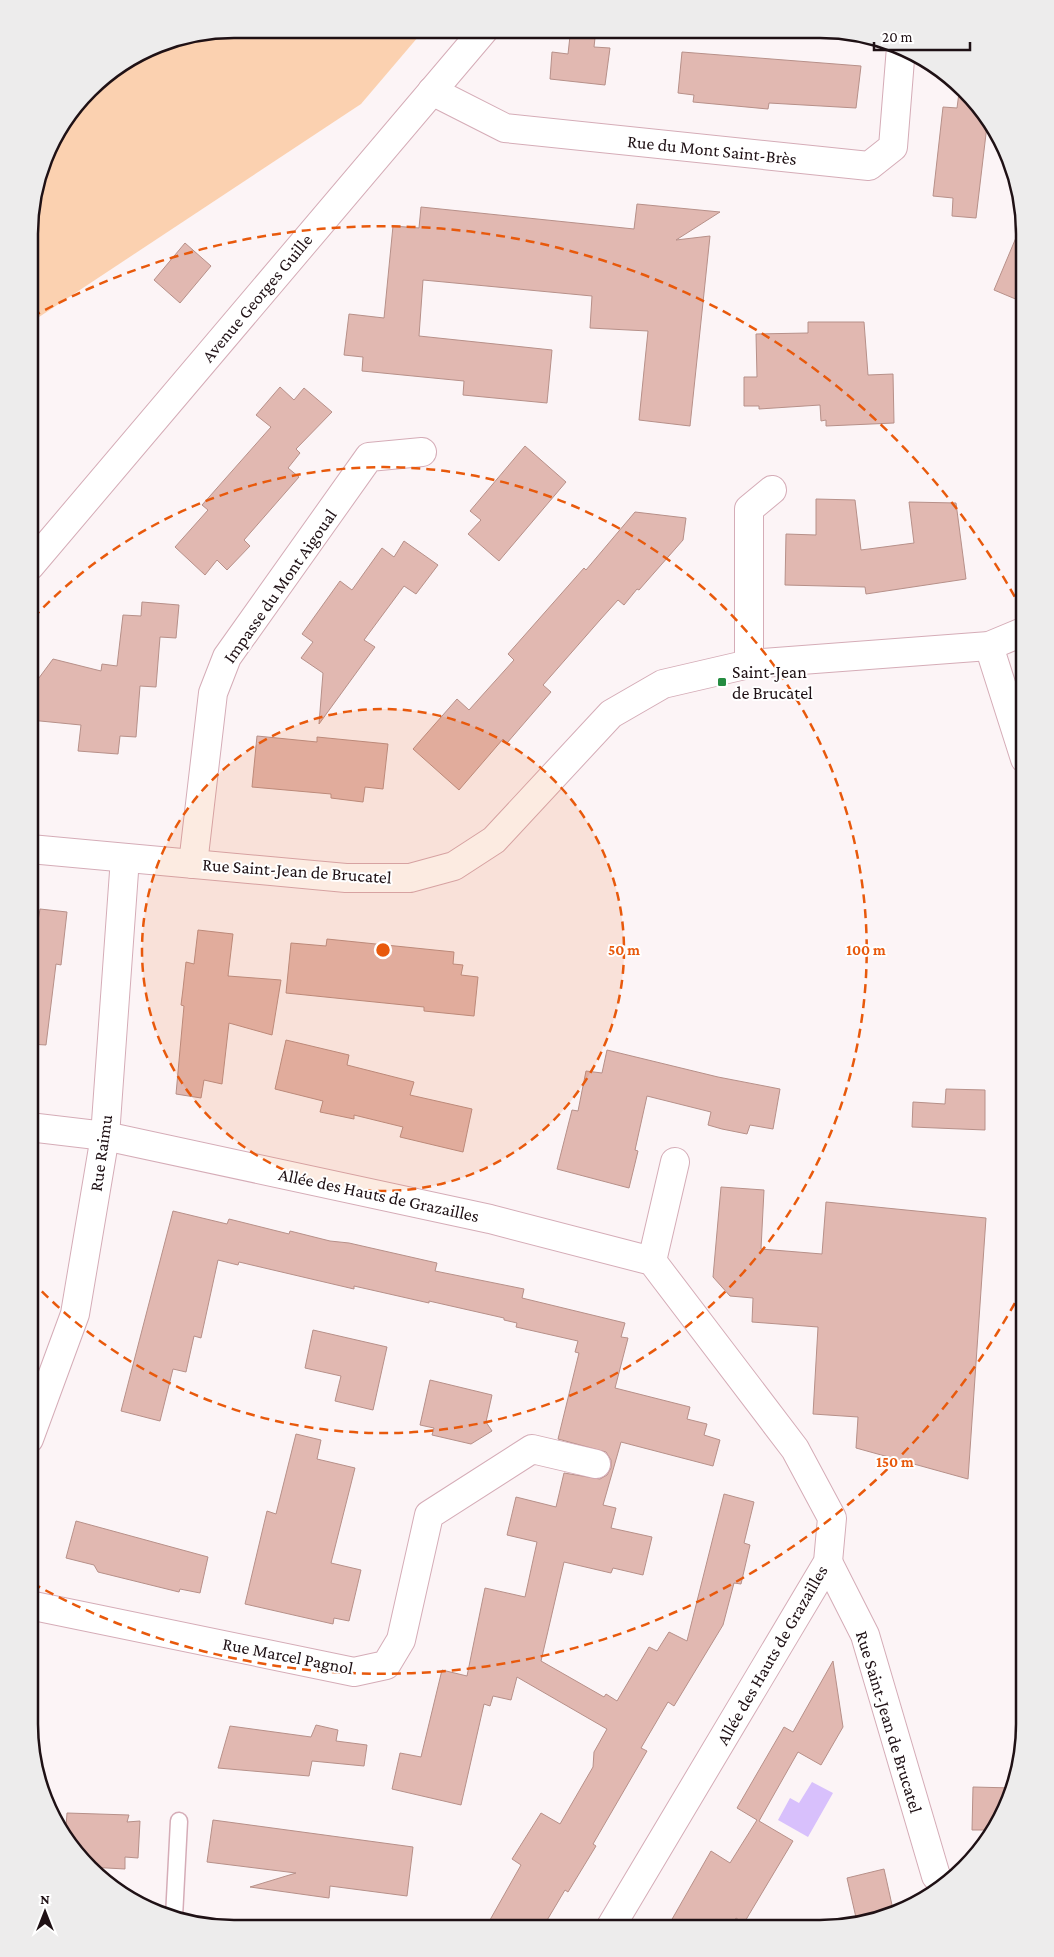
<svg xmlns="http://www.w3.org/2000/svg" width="1054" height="1957" viewBox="0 0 1054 1957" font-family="'Crimson Pro',serif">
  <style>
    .green { fill: #fbd1b0 }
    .water { fill: #d8c0fc }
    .building { fill: #e1b8b1; stroke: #b79089 }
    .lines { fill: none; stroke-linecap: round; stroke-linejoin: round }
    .lane-casing { stroke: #d5acb7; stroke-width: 19 }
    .street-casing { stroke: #d5acb7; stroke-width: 30 }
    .secondary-casing { stroke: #d5acb7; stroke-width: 30 }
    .lane { stroke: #fff; stroke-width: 16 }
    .street { stroke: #fff; stroke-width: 28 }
    .secondary { stroke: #fff; stroke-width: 28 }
    .ring { fill: none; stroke: #e8590c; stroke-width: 2.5; stroke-dasharray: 9 6 }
    .poi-dot { fill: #258c41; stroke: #fff; stroke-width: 2 }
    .labels { text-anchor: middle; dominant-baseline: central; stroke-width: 4; stroke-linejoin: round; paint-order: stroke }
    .street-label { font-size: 18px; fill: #1f1115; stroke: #fff }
    .poi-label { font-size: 18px; fill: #1f1115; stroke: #fff; text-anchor: start }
    .rim { fill: none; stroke: #1f1115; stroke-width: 2.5 }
    .centre { fill: #e8590c; stroke: #fff; stroke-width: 2.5 }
    .ring-label { font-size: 15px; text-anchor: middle; font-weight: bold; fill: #e8590c; stroke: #fff; stroke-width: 4; stroke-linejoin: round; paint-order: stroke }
  </style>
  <rect width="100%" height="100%" fill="#fcf4f6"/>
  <polygon class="green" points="233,29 424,30 361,104 30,323 30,207 50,143 98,80 155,44"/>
  <polygon class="water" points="812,1782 833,1793 808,1837 778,1820 790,1798 799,1803"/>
  <g class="building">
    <polygon points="570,36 595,38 594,47 610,48 605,85 550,79 552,52 568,54"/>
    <polygon points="682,52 861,66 856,108 769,103 768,109 693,102 694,95 678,93"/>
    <polygon points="960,85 988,117 976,218 952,216 953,198 933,196 943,107 957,108"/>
    <polygon points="637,204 720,212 676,240 710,236 690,426 639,420 648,331 590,328 592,296 423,280 419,336 552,350 547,403 463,395 464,381 362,371 363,357 344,355 349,314 384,318 393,226 419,228 421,207 634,229"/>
    <polygon points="1023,221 1025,233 1025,303 994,290"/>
    <polygon points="185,243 211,266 180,303 154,280"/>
    <polygon points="808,322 864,322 868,375 893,374 894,423 826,426 826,420 821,421 820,405 759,409 759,406 744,406 744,377 757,377 756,334 808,333"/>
    <polygon points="280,387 294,400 304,388 332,412 296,449 300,453 288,468 299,477 244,540 250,546 227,570 217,560 205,575 175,547 208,510 202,505 271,427 256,415"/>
    <polygon points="525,446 566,482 499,561 468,534 481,520 470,511"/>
    <polygon points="816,499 855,500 861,550 914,543 909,502 956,503 966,579 866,594 865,587 785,585 786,534 816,535"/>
    <polygon points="635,512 686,518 683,540 639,590 637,589 624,605 618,600 600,620 543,685 551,692 507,743 503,739 459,790 413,749 457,699 469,710 514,660 508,654 584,568 586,570"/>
    <polygon points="404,541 438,565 416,594 404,586 364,640 375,647 319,724 323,673 301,658 313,642 302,634 340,581 352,590 382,548 394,557"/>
    <polygon points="142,602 179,605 176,638 160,637 156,687 140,686 136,737 120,736 118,754 78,751 81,725 30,720 30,690 53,659 101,671 102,664 117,666 123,615 141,616"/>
    <polygon points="257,736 317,742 317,737 388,744 383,789 365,787 363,802 331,798 331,794 252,787"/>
    <polygon points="40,909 67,912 61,965 56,964 46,1045 30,1044 30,919 38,921"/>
    <polygon points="198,930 233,934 228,976 281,980 272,1035 229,1023 222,1084 204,1080 201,1098 176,1094 184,1006 181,1005 183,989 186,962 194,964"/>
    <polygon points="327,939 454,952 453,964 463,965 461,975 478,977 474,1016 424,1011 424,1007 286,993 291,943 326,946"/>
    <polygon points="286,1040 349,1055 347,1065 414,1082 410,1095 472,1109 463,1152 400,1137 403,1127 354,1115 354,1119 320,1112 323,1101 275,1089"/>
    <polygon points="607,1050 718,1077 780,1089 773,1129 750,1125 747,1134 722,1129 708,1125 711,1112 647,1096 635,1150 638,1151 629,1188 557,1169 572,1110 578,1111 586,1071 602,1073"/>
    <polygon points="946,1089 985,1090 985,1130 912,1127 913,1102 945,1104"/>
    <polygon points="721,1187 764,1190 761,1249 822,1254 826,1202 986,1218 968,1479 856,1448 858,1417 813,1414 818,1327 752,1322 753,1298 730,1296 713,1277"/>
    <polygon points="173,1211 227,1224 229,1219 289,1234 290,1231 330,1241 349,1243 437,1263 435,1271 524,1289 522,1298 625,1323 621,1337 628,1338 615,1388 690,1407 687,1419 707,1424 704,1435 720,1440 713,1466 621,1442 603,1505 616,1508 611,1528 652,1537 643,1575 613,1568 611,1573 564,1562 541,1661 604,1697 606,1694 617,1701 649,1647 657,1651 669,1632 687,1641 724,1494 754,1502 744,1543 750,1545 741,1584 734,1583 723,1625 674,1706 668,1702 641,1748 647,1751 593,1844 596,1846 568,1892 565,1890 543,1927 486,1927 521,1865 512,1859 541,1813 560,1824 593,1767 594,1752 607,1729 517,1677 511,1700 493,1696 490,1706 484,1704 461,1805 392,1789 400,1753 421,1757 442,1670 467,1676 485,1588 525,1597 537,1542 507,1535 516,1497 556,1507 564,1473 600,1479 607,1475 611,1468 611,1460 606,1452 558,1439 579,1353 575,1352 578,1341 516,1327 517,1323 504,1320 504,1318 429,1301 429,1303 354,1286 354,1289 239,1262 238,1265 218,1260 201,1338 194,1336 186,1372 173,1369 160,1421 121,1411"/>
    <polygon points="313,1330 387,1347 373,1410 335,1401 341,1376 305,1368"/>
    <polygon points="430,1380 492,1395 486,1422 492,1431 471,1444 432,1435 434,1428 420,1425"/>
    <polygon points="296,1434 321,1440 317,1459 355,1468 331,1563 361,1570 349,1621 334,1618 333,1624 245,1604 267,1511 276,1514"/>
    <polygon points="76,1521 208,1557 200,1593 180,1589 179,1592 98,1572 94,1565 66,1558"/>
    <polygon points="833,1661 843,1727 821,1765 798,1752 759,1821 793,1841 744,1923 736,1918 730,1928 667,1928 711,1851 730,1863 757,1820 737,1808 784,1727 793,1732"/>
    <polygon points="316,1725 338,1730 336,1741 367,1745 364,1766 312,1761 309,1776 218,1768 230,1726 311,1737"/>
    <polygon points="973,1787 1013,1788 1010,1802 993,1830 972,1830"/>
    <polygon points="67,1813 129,1815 127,1822 140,1821 138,1858 125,1857 125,1869 89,1867 65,1840"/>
    <polygon points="213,1820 413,1847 407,1896 330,1886 329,1898 250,1887 296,1873 207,1862"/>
    <polygon points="884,1869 894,1914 887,1917 857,1922 847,1878"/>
  </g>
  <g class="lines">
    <g class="lane-casing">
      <polyline id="lane" points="174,1917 179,1821"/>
    </g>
    <g class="street-casing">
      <g id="street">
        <polyline points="432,91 505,128 869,166 893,147 901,47"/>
        <polyline points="989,646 1025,759"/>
        <polyline points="749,664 749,509 772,490"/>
        <polyline points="30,849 346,878 410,878 454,866 494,840 611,714 663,684 749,664 989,646 1025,631"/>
        <polyline points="193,864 213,693 227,657 369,457 422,452"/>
        <polyline points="29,1127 105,1136 490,1219 652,1261 795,1449 832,1518 828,1562 610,1928"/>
        <polyline points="652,1261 675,1162"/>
        <polyline points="29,1439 75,1314 105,1136 125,858"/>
        <polyline points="828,1562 865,1635 936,1876 944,1885"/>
        <polyline points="29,1605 354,1672 386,1665 401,1640 429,1515 532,1449 596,1464"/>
      </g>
    </g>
    <g class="secondary-casing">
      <polyline id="secondary" points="30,566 484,30"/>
    </g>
    <use href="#lane" class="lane"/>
    <use href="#street" class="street"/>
    <use href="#secondary" class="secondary"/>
  </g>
  <circle cx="383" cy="950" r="241" fill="#e8590c" fill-opacity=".12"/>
  <g class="ring">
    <circle cx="383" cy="950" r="241"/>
    <path d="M33 618A483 483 0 1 1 30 1279"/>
    <path d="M1022 1290A724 724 0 0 1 32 1583M32 317A724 724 0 0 1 1022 610"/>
  </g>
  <rect class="poi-dot" x="717" y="677" width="10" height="10" rx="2.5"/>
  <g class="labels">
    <g class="street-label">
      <text transform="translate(712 150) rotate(6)">Rue du Mont Saint-Brès</text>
      <text transform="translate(257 298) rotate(-50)">Avenue Georges Guille</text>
      <text transform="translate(280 586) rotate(-55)">Impasse du Mont Aigoual</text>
      <text transform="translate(297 871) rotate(4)">Rue Saint-Jean de Brucatel</text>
      <text transform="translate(101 1153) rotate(-82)">Rue Raimu</text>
      <text transform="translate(379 1195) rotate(12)">Allée des Hauts de Grazailles</text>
      <text transform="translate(772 1655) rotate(-60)">Allée des Hauts de Grazailles</text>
      <text transform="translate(288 1656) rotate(11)">Rue Marcel Pagnol</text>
      <text transform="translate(889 1722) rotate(73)">Rue Saint-Jean de Brucatel</text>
    </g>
    <g class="poi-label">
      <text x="732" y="672">Saint-Jean<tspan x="732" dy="21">de Brucatel</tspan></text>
    </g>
  </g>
  <path d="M0 0H1054V1957H0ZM234 38H820A196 196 0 0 1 1016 234V1724A196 196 0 0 1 820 1920H234A196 196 0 0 1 38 1724V234A196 196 0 0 1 234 38Z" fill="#edecec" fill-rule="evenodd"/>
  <path class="rim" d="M234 38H820A196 196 0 0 1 1016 234V1724A196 196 0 0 1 820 1920H234A196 196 0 0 1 38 1724V234A196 196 0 0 1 234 38Z"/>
  <circle cx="383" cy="950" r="8" class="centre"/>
  <g class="ring-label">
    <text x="624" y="955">50 m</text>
    <text x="866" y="955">100 m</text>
    <text x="895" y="1467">150 m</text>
  </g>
  <g transform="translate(45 1912)" stroke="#ffffff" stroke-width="4" paint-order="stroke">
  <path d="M0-4L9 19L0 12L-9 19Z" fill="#1f1115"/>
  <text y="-8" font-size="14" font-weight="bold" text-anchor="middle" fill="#1f1115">N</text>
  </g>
  <path d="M874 42v8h96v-8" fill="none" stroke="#1f1115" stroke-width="2.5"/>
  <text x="882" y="42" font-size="15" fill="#1f1115" stroke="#ffffff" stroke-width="4" paint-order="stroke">20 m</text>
</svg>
